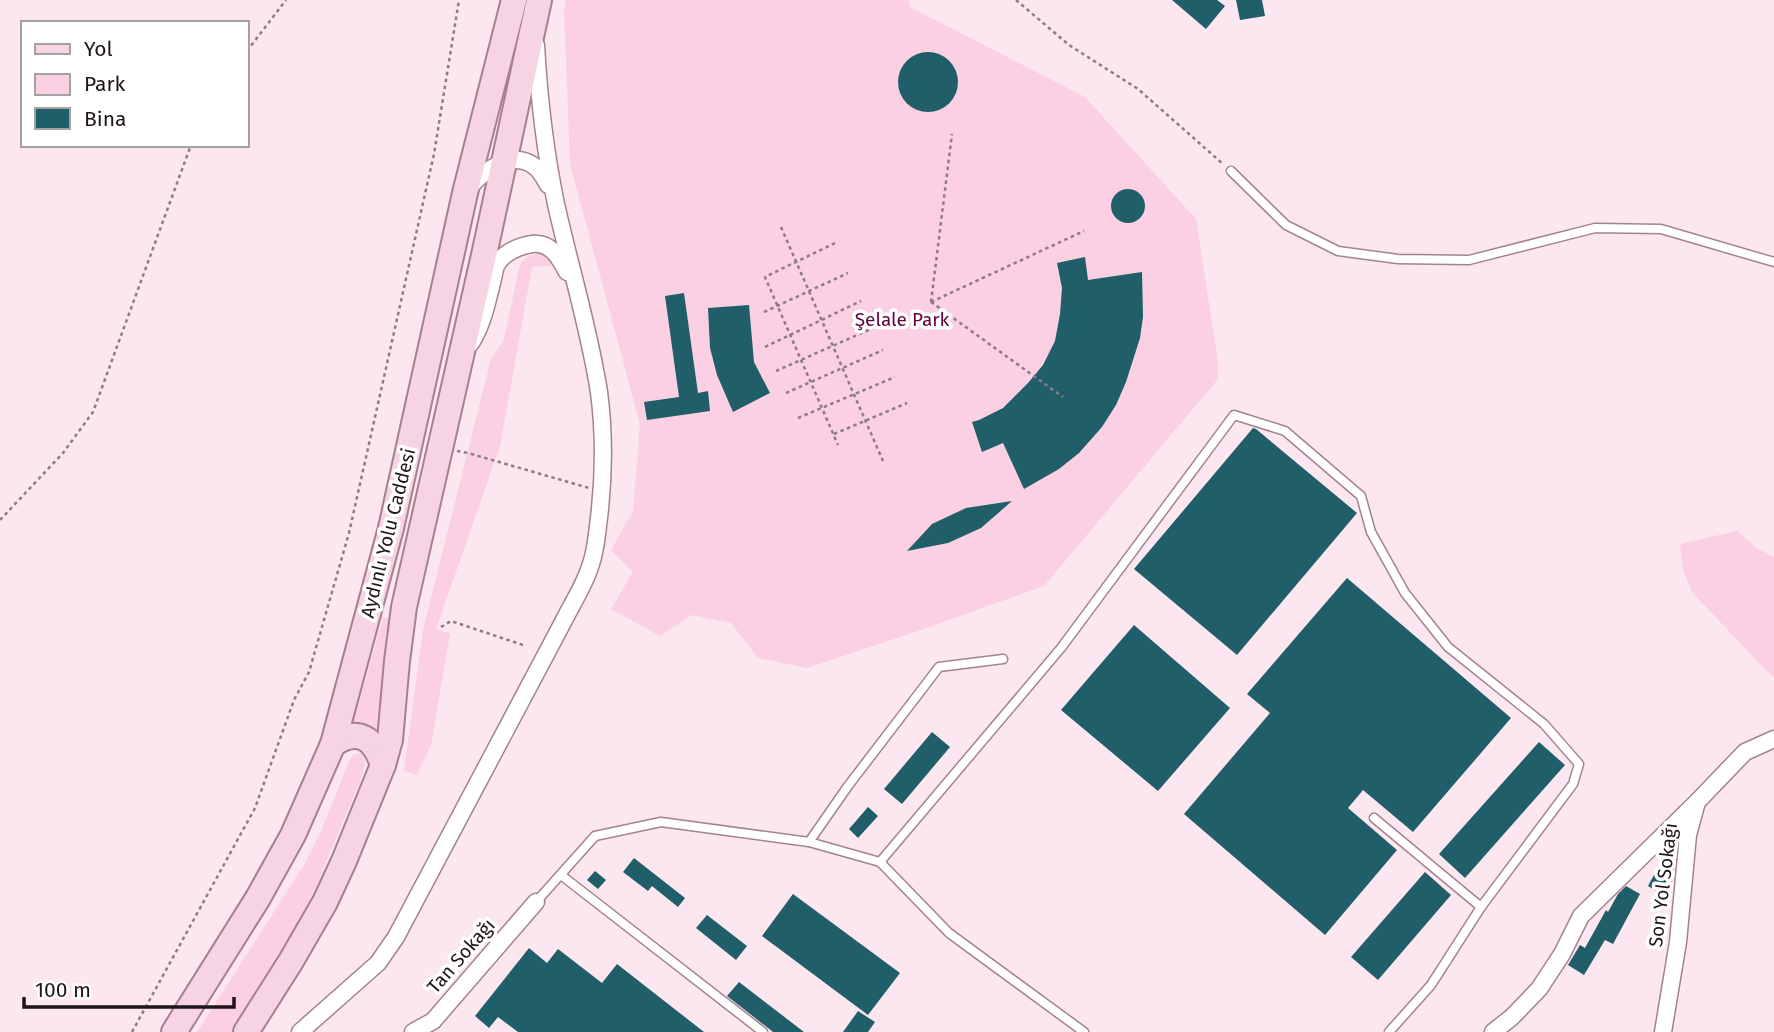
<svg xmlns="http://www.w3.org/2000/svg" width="1774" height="1032" viewBox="0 0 1774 1032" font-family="'Fira Sans',sans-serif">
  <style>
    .green { fill: #fad0e2 }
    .building { fill: #205e69 }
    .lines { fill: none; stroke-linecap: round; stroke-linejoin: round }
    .lane-casing { stroke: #a38390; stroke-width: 11 }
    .street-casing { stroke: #a38390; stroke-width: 19 }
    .primary-casing { stroke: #a77f91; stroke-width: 28 }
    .path { stroke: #8c7c83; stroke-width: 2.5; stroke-dasharray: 3.5 3.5; stroke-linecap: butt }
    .lane { stroke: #fff; stroke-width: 8 }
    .street { stroke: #fff; stroke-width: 16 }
    .primary { stroke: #f6d4e3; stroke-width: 24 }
    .labels { text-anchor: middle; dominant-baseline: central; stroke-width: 7; stroke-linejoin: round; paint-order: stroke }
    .park-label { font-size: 19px; fill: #62003d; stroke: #fff }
    .street-label { font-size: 19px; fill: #1f1419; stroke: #fff }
  </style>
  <rect width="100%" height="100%" fill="#fce6ef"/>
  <g class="green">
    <polygon points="566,0 909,0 910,7 1085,97 1196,219 1218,362 1218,379 1044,586 918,631 807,668 758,658 731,623 691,615 660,636 611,609 633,572 611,550 633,511 640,424 570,164 564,10"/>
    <path d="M540 254 552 257 559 265 532 267 500 446 436 629 450 634 431 745 417 775 404 771 423 630 491 359 504 339 519 268C523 257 529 255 540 254Z"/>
    <polygon points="1737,531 1758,549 1774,557 1774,677 1764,668 1691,591 1683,569 1680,544"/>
    <path d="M383 618H391L379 731C369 725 363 724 352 727Z"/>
    <polygon points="362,753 365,763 362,776 314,891 272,976 231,1032 197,1032 304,865 321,831 350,759 354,754"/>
  </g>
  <g class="building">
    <polygon points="1172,0 1217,0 1225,6 1206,29"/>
    <polygon points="1236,0 1262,0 1265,16 1240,20"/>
    <circle cx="928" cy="82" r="30"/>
    <circle cx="1128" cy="206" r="17"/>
    <polygon points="1085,257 1088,280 1142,272 1143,317 1140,338 1126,382 1116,405 1102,427 1079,453 1059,469 1024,489 1003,443 982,452 972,422 979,420 1003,408 1028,383 1043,365 1055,341 1060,314 1062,288 1057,263"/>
    <polygon points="684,293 698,393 708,391 710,411 647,420 644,402 679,397 665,296"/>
    <polygon points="749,305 754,362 770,393 733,412 717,375 710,348 708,308"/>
    <polygon points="1253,428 1256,429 1357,513 1237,655 1134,569"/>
    <polygon points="1012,501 981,528 948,543 907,551 932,524 966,508"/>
    <polygon points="1347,578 1511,718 1413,832 1363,790 1348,808 1397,850 1325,935 1184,814 1270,713 1247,694"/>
    <polygon points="1134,625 1230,708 1158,791 1061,710"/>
    <polygon points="932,732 950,747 902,804 884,789"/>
    <polygon points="1539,742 1565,765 1465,878 1439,854"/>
    <polygon points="868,807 878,816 858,838 849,829"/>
    <polygon points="634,858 685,898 678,907 652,886 648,891 623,872"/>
    <polygon points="1661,862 1674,869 1673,879 1664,896 1648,886"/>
    <polygon points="595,871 606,880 598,889 587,880"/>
    <polygon points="1425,872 1451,895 1378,980 1351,957"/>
    <polygon points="1626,886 1640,894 1613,944 1605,940 1584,975 1568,965 1580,945 1585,948 1606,910 1608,912 1618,894"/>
    <polygon points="793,894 900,973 868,1015 762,936"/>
    <polygon points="707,915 747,946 736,960 696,928"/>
    <polygon points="529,948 547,963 558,949 602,983 617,964 704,1032 518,1032 498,1017 489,1028 475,1016"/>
    <polygon points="739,982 804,1032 773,1032 768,1028 727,996"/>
    <polygon points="858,1011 875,1022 868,1032 843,1032"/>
  </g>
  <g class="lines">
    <g class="lane-casing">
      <g id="lane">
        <polyline points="1231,171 1286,225 1338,251 1398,259 1469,260 1595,228 1661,229 1774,262"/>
        <polyline points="1374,818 1481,907"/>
        <polyline points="809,842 880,862 949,933 1084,1032"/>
        <polyline points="880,862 1061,648 1234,415 1285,431 1361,496 1371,532 1405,593 1448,647 1544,724 1579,764 1573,784 1481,907 1431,985 1389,1032"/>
        <polyline points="561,875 763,1032"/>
        <polyline points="536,902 595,836 661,822 809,842 848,786 939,667 1003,659"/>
      </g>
    </g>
    <g class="street-casing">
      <g id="street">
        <path d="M469 188C481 173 510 151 531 164 539 168 544 177 548 185"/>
        <path d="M471 343C482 325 486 307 491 287 493 280 494 272 496 266 502 253 519 246 532 244 551 242 559 257 567 272"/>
        <path d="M300 1032 378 963 396 937 562 624C573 602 587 581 593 557 597 541 598 525 600 509 604 470 604 430 599 392 589 328 570 267 556 204 545 151 539 99 536 45"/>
        <polyline points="413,1032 433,1021 536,902"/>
        <polyline points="1493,1032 1512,1017 1539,989 1562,954 1581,916 1695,804"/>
        <polyline points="1663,1032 1678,942 1688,835 1697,802 1745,752 1774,739"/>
      </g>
    </g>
    <g class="primary-casing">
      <g id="primary">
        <path d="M333 744C358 727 374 738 383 765"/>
        <polyline points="174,1032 258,898 293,835 333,744 391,528 465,193 514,0"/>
        <polyline points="246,1032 291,961 325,902 344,861 383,765 390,740 397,661 404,607 484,255 539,0"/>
      </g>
    </g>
    <g class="path">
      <polyline points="1016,0 1069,45 1138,89 1223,164"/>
      <polyline points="247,51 286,0"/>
      <polyline points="781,227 883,461"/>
      <polyline points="835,243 765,277 838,445"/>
      <polyline points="931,302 952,134"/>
      <polyline points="931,302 1084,231"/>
      <polyline points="931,302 1063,397"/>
      <polyline points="764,312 848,273"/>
      <polyline points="765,347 861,301"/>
      <polyline points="776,371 873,328"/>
      <polyline points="786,393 883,350"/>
      <polyline points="798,418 895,377"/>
      <polyline points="834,434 907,403"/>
      <polyline points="457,451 468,453 589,488"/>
      <polyline points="0,520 63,453 93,412 191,145"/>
      <polyline points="441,627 451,621 523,645"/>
      <polyline points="132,1032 255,808 294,700 309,672 349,533 434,154 459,0"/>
    </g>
    <use href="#lane" class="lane"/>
    <use href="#street" class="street"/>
    <use href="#primary" class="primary"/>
  </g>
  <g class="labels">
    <g class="park-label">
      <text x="902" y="319">Şelale Park</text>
    </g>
    <g class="street-label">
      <text transform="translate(388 533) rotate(-76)">Aydınlı Yolu Caddesi</text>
      <text transform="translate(1663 885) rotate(-83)">Son Yol Sokağı</text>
      <text transform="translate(461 956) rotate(-49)">Tan Sokağı</text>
    </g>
  </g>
  <rect x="21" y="21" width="228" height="126" fill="#ffffff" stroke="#a5a1a3" stroke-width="2"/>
  <rect x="35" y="44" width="35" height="10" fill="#f6d4e3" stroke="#a5a1a3" stroke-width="2"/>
  <text x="84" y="56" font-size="21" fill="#1f1419">Yol</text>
  <rect x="35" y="74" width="35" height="21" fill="#fad0e2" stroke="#a5a1a3" stroke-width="2"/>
  <text x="84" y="91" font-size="21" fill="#1f1419">Park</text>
  <rect x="35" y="108" width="35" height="21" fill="#205e69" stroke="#a5a1a3" stroke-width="2"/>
  <text x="84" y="126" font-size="21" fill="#1f1419">Bina</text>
  <path d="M24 997v10h210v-10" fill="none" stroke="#1f1419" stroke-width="3.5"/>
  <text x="35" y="997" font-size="21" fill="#1f1419" stroke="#ffffff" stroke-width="5" paint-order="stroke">100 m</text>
</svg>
